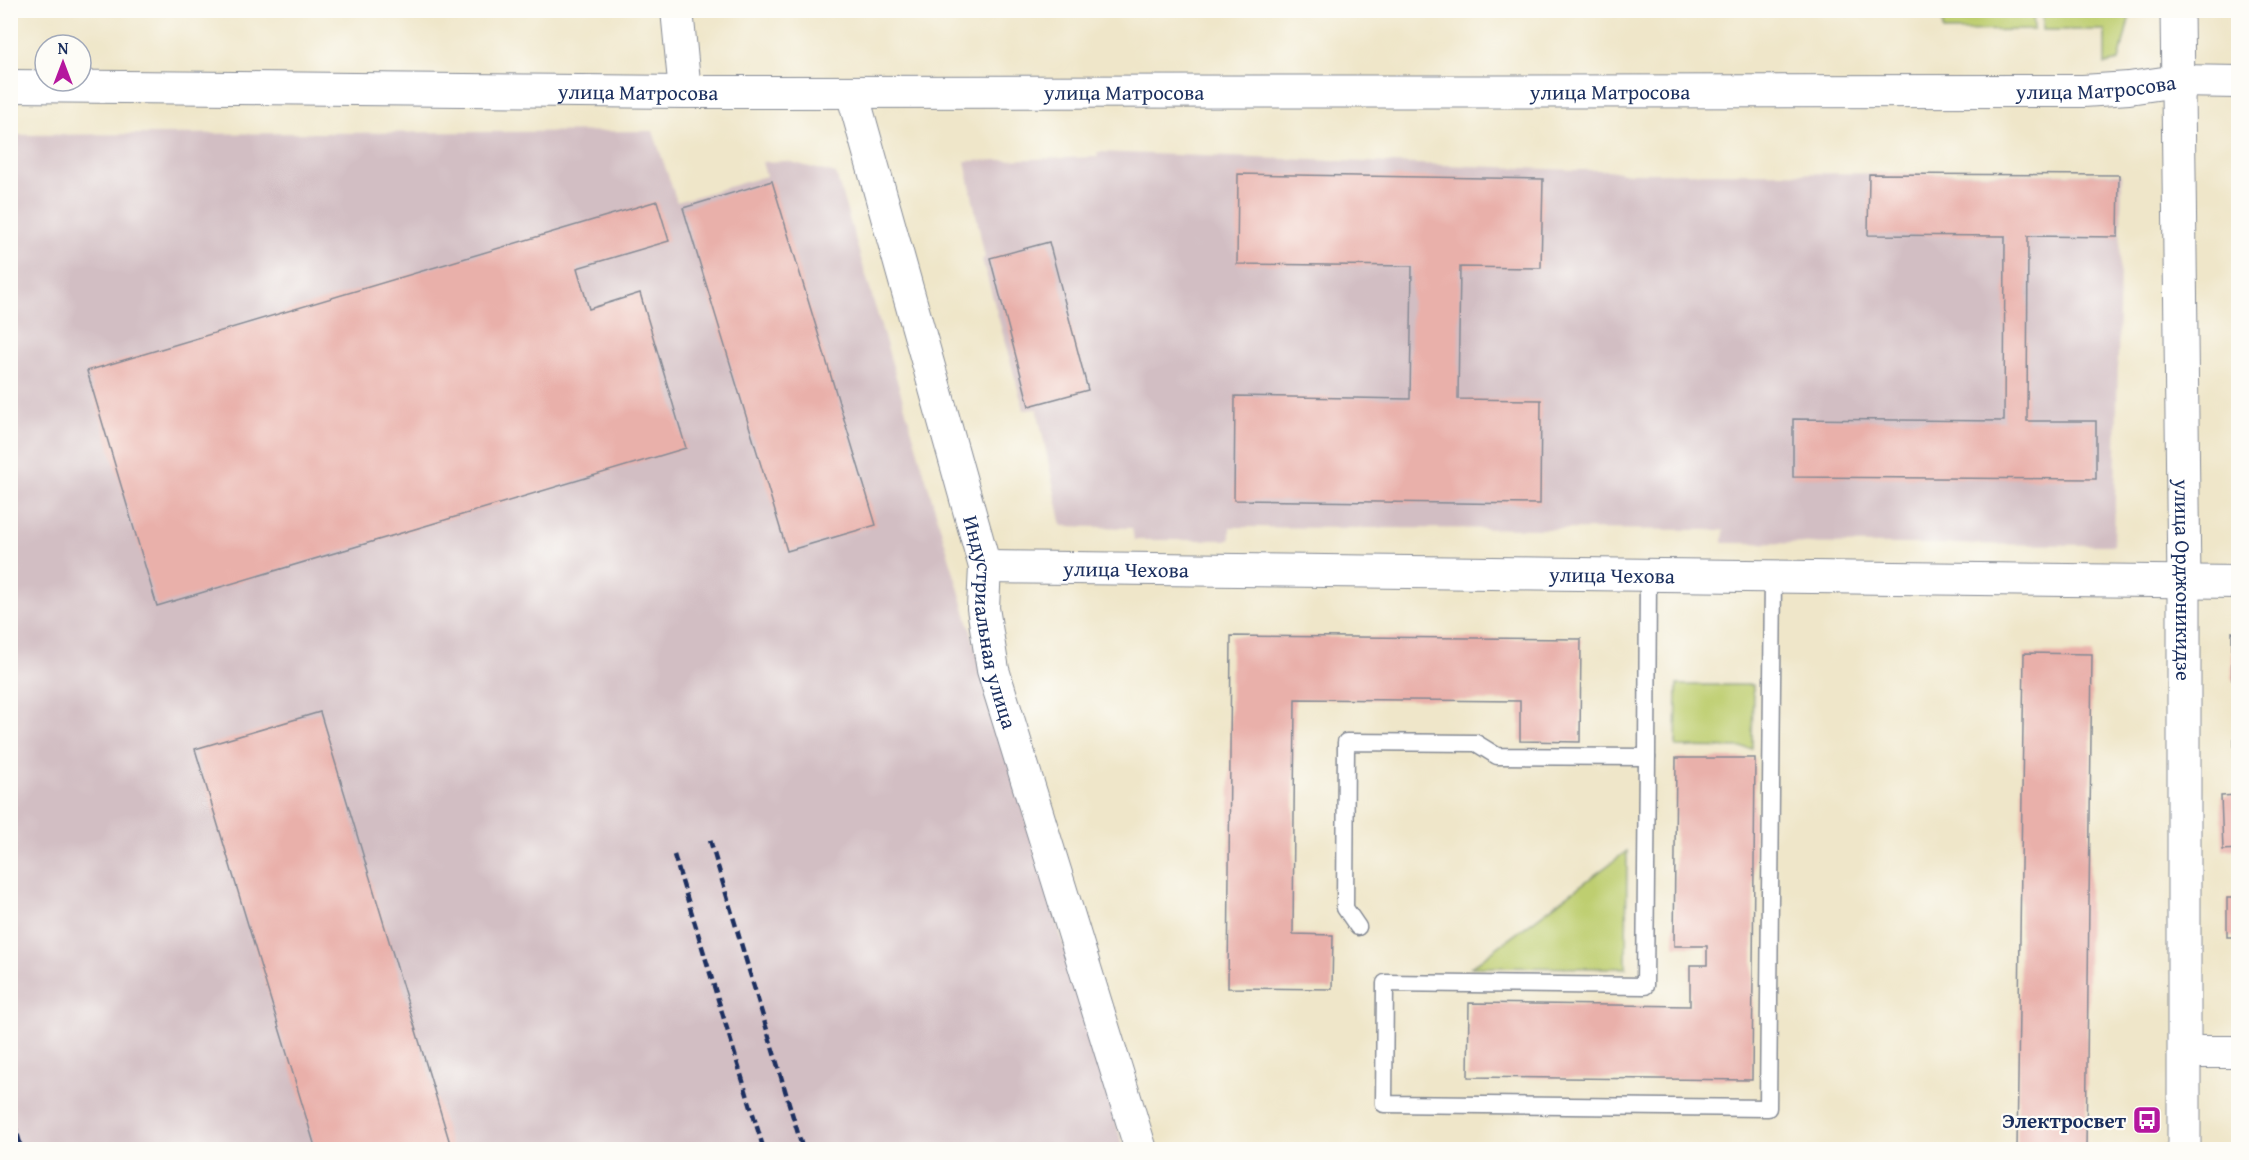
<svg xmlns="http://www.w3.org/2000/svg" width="2249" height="1160" viewBox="0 0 2249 1160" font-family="'Gentium Book Plus',serif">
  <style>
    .industrial { fill: #d2bec3 }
    .green { fill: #bece70; stroke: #6c7e67; stroke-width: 1.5 }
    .building { fill: #e9b0aa }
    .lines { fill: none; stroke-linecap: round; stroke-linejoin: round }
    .lane-casing { stroke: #858a94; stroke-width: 19 }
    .street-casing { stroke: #858a94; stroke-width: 34 }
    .secondary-casing { stroke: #858a94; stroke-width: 35 }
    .lane { stroke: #fff; stroke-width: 16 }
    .street { stroke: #fff; stroke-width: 32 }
    .secondary { stroke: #fff; stroke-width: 33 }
    .rail { stroke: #1b2f5e; stroke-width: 4.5; stroke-dasharray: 9 4.5; stroke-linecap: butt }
    .labels { text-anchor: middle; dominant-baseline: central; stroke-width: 4.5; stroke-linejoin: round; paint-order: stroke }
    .street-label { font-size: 21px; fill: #1b2f5e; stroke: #fdfcf7 }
    .poi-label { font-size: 21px; font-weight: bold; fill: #1b2f5e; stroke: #fdfcf7; text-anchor: end }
  </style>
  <rect width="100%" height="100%" fill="#fdfcf7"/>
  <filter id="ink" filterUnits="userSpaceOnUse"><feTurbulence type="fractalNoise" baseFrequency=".0167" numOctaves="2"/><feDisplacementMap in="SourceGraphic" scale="12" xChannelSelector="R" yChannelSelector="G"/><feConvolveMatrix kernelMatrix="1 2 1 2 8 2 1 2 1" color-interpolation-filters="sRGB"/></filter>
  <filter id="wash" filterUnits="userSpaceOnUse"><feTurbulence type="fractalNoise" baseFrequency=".008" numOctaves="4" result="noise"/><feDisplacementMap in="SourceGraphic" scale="24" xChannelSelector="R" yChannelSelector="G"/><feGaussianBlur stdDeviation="1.35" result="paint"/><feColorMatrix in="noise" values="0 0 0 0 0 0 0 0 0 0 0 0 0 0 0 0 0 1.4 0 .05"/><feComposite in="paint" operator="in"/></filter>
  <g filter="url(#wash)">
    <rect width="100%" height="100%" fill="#efe6c9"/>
    <g class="industrial">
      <polygon points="653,131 677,202 766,176 762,162 787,161 836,174 1124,1149 11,1149 10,135"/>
      <polygon points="1097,152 1575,170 1609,170 1624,173 2122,174 2114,545 1723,543 1724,530 1230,527 1230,540 1134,540 1132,528 1062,526 1037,409 1024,410 982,259 985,258 965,161 1098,157"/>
    </g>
    <g class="green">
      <polygon points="2131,11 2119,61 2105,64 2105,30 2043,30 2043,12"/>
      <polygon points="2033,12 2034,30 1943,31 1942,14"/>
      <polygon points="1677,685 1753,685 1752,748 1676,747"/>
      <polygon points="1627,851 1626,968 1471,967"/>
    </g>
    <g id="blocks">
      <g class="building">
        <polygon points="1238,174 1543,179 1541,268 1460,267 1458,399 1541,400 1540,504 1234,500 1235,396 1410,399 1412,266 1237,264"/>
        <polygon points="1869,174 2119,175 2118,237 2028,236 2027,421 2096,421 2096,479 1793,477 1793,419 2004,421 2005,236 1868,235"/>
        <polygon points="772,181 876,525 787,551 683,208"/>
        <polygon points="657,201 669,241 577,268 589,309 640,293 686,448 157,606 87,371"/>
        <polygon points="1049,242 1088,390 1029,406 990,258"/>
        <polygon points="2232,632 2238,633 2238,680 2232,680"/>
        <polygon points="1231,636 1581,639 1580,742 1520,741 1520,701 1295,699 1293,934 1333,935 1332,989 1228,988"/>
        <polygon points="2024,653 2092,654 2086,1150 2017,1150"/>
        <rect x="2234" y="696" width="4" height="54"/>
        <polygon points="320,712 452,1150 316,1150 195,749"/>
        <polygon points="1676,758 1755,758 1752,1080 1468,1077 1469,1003 1690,1006 1690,965 1707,965 1707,946 1674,946"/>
        <polygon points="2238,795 2238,849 2223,850 2221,796"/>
        <rect x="2227" y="898" width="11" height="39"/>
      </g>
    </g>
  </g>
  <g filter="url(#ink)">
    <use href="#blocks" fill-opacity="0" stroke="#858a94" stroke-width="1.5"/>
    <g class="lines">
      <g class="lane-casing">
        <g id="lane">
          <polyline points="1647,757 1645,986 1385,983 1384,1104 1768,1108 1773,577"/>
          <polyline points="1358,927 1345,908 1346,742 1476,743 1497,756 1647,757 1648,576"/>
        </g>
      </g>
      <g class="street-casing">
        <g id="street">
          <polyline points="677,10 685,92"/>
          <path id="s1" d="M10 86 685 92 2083 91 2129 88 2177 81 2238 82"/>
          <path id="s2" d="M852 92 985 567 983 608 993 670 1141 1150"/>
          <path id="s3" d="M985 567 2238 582"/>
          <polyline points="2184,1052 2238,1052"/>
        </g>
      </g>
      <g class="secondary-casing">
        <g id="secondary">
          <path id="s4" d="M2177 10 2184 582V1150"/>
        </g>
      </g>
      <use href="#lane" class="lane"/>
      <use href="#street" class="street"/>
      <use href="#secondary" class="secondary"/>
      <g class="rail">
        <polyline points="710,840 803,1150"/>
        <polyline points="674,855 764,1150"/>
        <polyline points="10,1109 22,1150"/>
      </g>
    </g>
  </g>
  <defs>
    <g id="bus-square" transform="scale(1.5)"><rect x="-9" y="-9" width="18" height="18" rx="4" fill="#b5179e" stroke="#fdfcf7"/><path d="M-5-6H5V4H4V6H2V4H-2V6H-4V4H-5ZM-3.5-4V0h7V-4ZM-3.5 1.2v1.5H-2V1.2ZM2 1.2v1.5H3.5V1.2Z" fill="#fff"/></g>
  </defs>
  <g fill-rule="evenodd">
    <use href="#bus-square" x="2147" y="1120"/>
  </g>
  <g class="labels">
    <g class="street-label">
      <text stroke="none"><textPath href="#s1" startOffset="2086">улица Матросова</textPath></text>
      <text stroke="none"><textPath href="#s1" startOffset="1600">улица Матросова</textPath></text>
      <text stroke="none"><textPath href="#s1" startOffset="628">улица Матросова</textPath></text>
      <text stroke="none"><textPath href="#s1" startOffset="1114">улица Матросова</textPath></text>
      <text stroke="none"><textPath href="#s3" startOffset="141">улица Чехова</textPath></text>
      <text stroke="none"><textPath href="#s3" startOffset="627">улица Чехова</textPath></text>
      <text stroke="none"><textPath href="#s4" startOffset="570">улица Орджоникидзе</textPath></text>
      <text stroke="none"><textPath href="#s2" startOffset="549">Индустриальная улица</textPath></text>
    </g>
    <g class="poi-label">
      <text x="2126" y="1120">Электросвет</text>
    </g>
  </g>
  <rect width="2249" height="1160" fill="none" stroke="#fdfcf7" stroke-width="36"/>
  <g transform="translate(63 63)"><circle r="28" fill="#fdfcf7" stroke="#a3aaba" stroke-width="1.5"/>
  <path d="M0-4.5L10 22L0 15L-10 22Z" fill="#b5179e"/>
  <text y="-9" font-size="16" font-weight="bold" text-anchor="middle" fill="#1b2f5e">N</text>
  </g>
</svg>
